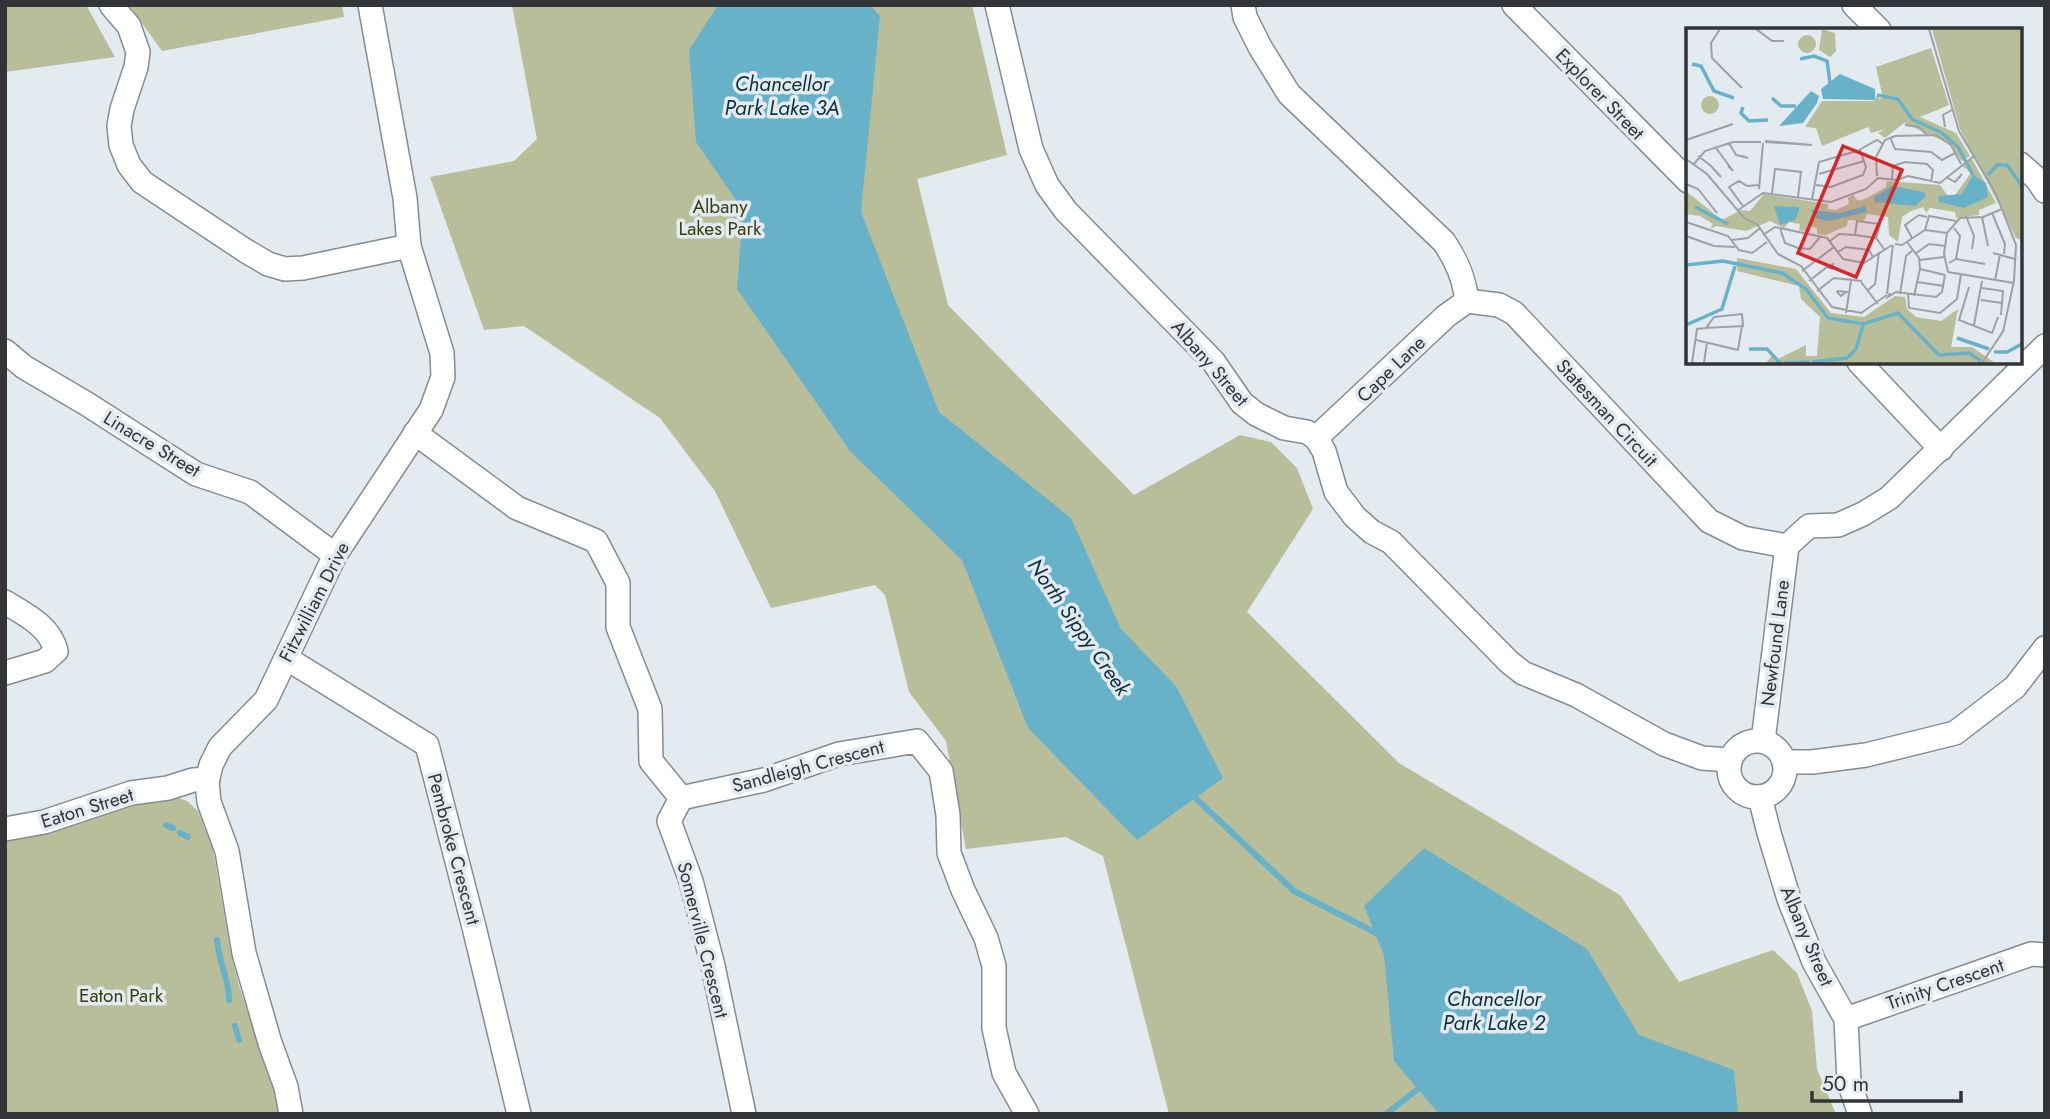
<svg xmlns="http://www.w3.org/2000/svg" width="2050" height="1119" viewBox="0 0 2050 1119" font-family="Jost,sans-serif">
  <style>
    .green { fill: #b8be9a }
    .water { fill: #67b2c9 }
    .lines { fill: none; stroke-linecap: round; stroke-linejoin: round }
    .stream { stroke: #67b2c9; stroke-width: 6 }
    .street-casing { stroke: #858c91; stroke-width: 26 }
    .street { stroke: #fff; stroke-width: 23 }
    .labels { text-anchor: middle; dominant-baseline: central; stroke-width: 7; stroke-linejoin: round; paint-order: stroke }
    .street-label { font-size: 19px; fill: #323437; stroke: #e3eaf0 }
    .park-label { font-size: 19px; fill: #393d0e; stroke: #e3eaf0 }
    .water-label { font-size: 21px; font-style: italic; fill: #0c313b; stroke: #e3eaf0 }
    .inset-river { fill: none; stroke: #67b2c9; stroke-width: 3.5 }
    .inset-road { fill: none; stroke: #9ca1a6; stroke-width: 2 }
    .view { fill: #d62828; fill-opacity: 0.15; stroke: #d62828; stroke-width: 3.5 }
    .inset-edge { fill: none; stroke: #323437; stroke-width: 3.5 }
  </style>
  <rect width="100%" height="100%" fill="#e3eaf0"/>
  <g class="green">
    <polygon points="5,5 86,5 115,57 5,72"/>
    <polygon points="129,5 342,5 344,17 162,51"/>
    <polygon points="512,5 972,5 1007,155 917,179 948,305 1134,495 1240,435 1271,442 1297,468 1313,509 1247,612 1399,763 1620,895 1679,982 1773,950 1797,973 1812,1011 1817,1069 1836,1114 1169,1114 1103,856 1066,837 966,849 946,741 909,692 885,595 875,585 771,608 715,491 660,418 524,326 484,330 430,177 514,161 537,139"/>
    <polygon points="176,797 187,801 198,811 213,849 230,948 239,986 275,1092 279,1114 5,1114 5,838 126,804"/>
  </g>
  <g class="water">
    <polygon points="718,5 870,5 880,16 861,212 939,412 1071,518 1121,629 1176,686 1223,778 1137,840 1028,728 962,560 850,451 737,289 743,210 696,142 689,50"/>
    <polygon points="1424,848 1587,949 1639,1035 1734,1070 1738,1114 1439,1114 1394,1061 1384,955 1364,906"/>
  </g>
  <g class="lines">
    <g class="stream">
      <polyline points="1190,793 1294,891 1382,936"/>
      <polyline points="166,825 173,828"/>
      <polyline points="180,833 188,837"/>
      <path d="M217 940C218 960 230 983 229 1000"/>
      <polyline points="235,1026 239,1040"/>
      <polyline points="1386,1114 1423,1085"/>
    </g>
    <g class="street-casing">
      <g id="street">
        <polyline points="111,5 129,26 138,52 136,67 122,109 119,126 121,145 129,165 142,182 246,251 268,264 285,269 303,268 409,246"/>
        <polyline points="997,5 1031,149 1047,185 1066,211 1213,361 1242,403 1256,414 1284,428 1307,432 1316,438 1324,451 1336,492 1355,517 1372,532 1391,542 1509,662 1523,673 1576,695 1664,744 1702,758 1730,760"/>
        <path d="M1243 5 1245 17 1260 47 1289 94 1444 242C1457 261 1464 278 1467 301L1499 305 1514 313 1709 521 1743 538 1787 546 1809 526 1838 525 1863 514 1889 498 2045 346"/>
        <polyline points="1514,5 1688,181"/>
        <polyline points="1854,5 1879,30"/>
        <polyline points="2020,164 2037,179 2045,191"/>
        <polyline points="5,351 24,367 87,404 196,474 250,492 335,555"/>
        <polyline points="1859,362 1941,449"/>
        <polyline points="415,433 517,508 596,541 618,583 618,627 650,709 651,761 681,798"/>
        <polyline points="1316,438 1446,316 1467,301"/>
        <path d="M5 602C26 615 50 626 56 651L45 661 5 673"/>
        <polyline points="286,658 427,745 474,927 519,1114"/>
        <circle cx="1757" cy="769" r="28"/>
        <polyline points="1763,741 1787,546"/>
        <polyline points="1784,762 1812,762 1866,755 1955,733 2015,687 2045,648"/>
        <polyline points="1760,797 1769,833 1789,899 1814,962 1846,1019 1849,1082 1860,1114"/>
        <polyline points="681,798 764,780 839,754 917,741 941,771 948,815 949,853 963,890 986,938 994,966 994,1028 1004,1073 1027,1114"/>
        <polyline points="681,798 669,821 691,881 713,966 744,1114"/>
        <polyline points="5,829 44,822 131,793 168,788 193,780 208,779"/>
        <polyline points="1846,1019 2031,954 2045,955"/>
        <polyline points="291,1114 286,1087 270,1043 244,953 227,851 209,802 207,782 211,765 220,747 266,700 335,555 431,410 443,377 442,353 409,246 405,198 370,5"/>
      </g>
    </g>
    <use href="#street" class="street"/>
  </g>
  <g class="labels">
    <g class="street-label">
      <text transform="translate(1600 94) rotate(46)">Explorer Street</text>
      <text transform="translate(1210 363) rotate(49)">Albany Street</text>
      <text transform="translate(1391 369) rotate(-44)">Cape Lane</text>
      <text transform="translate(1607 413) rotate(47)">Statesman Circuit</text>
      <text transform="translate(152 444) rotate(31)">Linacre Street</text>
      <text transform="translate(314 602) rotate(-63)">Fitzwilliam Drive</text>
      <text transform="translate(1775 643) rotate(-83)">Newfound Lane</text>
      <text transform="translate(808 766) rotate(-15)">Sandleigh Crescent</text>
      <text transform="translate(87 808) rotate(-17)">Eaton Street</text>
      <text transform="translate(454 849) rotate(75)">Pembroke Crescent</text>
      <text transform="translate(1807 936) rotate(67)">Albany Street</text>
      <text transform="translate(703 940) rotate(76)">Somerville Crescent</text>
      <text transform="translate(1945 984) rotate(-19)">Trinity Crescent</text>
    </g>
    <g class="park-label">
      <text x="720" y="206">Albany<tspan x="720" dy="22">Lakes Park</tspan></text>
      <text x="121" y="995">Eaton Park</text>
    </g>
    <g class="water-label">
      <text x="782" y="84">Chancellor<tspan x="782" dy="24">Park Lake 3A</tspan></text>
      <text transform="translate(1079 627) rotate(55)">North Sippy Creek</text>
      <text x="1494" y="999">Chancellor<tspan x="1494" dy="24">Park Lake 2</tspan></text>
    </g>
  </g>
  <g transform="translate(1686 28)">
    <rect width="336" height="336" fill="#e3eaf0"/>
    <path d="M136 1 149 5 150 23 144 29 133 22ZM246 1H336V212L330 210 274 101ZM112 16a9 9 0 1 1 18 0a9 9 0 1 1-18 0ZM245 20 263 77 234 89 270 105 284 128 275 133 266 117 218 95 199 110 192 105 200 101 185 105 182 99 136 118 130 100 119 99 136 73H188L192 65 193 71 197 70 190 39ZM15 77a9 9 0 1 1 18 0a9 9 0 1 1-18 0ZM286 131 310 175 293 182V187L270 190 269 184 244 180 240 185 237 179 225 183 216 189 212 214 203 207 202 189 181 186 178 193 162 192 161 198 140 207 131 206V200L123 198 120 204 113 202 114 196 103 194 98 200 84 193 60 203 30 198 24 201 27 196 14 188 0 186V163L36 192 55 182 64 183 78 166 142 176V181L149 182 163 176 162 170 167 167 172 173 183 169 200 159 201 153 254 157 262 168 269 167 285 145 275 137ZM51 230 110 241 145 285 178 289 209 268 219 269 221 281 230 289 255 293 272 281 265 319H286L309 335H80L86 328 92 331 120 317V328H131L134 289 115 271 113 258 51 243Z" fill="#b8be9a"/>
    <path d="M154 46 189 61V72L137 71 135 61ZM125 63 133 68 131 75 117 95 93 98ZM287 147 300 155 302 169 278 180 253 174 252 168 276 166ZM206 158 238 164 240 168 229 178 189 174 188 169ZM88 178 113 179V183L109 192 94 197ZM179 178 181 184 143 193 130 190 125 182 154 185Z" fill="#67b2c9"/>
    <path class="inset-river" d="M114 31 128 28 141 33 144 55M6 36 15 38 28 63 48 70M191 67 212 71 226 91 256 105 272 119 287 147M86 70 95 78H110M57 79 55 85 63 93 82 92M302 147 311 137H321L336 158M9 179 42 196M0 237 37 233 96 245 120 261 142 290 177 296 212 285 253 327 283 325 295 333M0 297 36 281 49 238M271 310 303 321M63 321H81L94 335M308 324H321L336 316M126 334 161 330 170 321 177 297M98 335 124 334"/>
    <path class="inset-road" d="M34 1 25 15 26 30 56 60M70 1 86 13H98M243 1 273 103 310 166 330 217 328 253 317 304M219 97 233 99 242 108M259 99 257 87 266 82M205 111 209 121 245 124 256 132 269 125M0 112 47 96M79 113 126 117 79 114M43 115 50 127 62 130 56 128M30 120 47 143 42 138M173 122 191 112 197 116M12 128 24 137 35 149 31 145M0 131 21 146 59 191 71 196 92 226 115 238 146 279 175 285 201 267M8 136 19 123 47 114H75M133 146 178 133M191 148 190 129 199 112 209 108 250 107 265 117 275 136M260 149 269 154 276 146 273 150M206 151 207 138 219 134 241 136 247 142 245 154M0 156 12 161 31 185M73 161 77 115M86 165 89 141 115 144 112 169M126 171 133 134 174 122 180 139 177 147 145 159 130 157M57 178 43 159 53 153 61 158 73 157M51 183 77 165 145 174 180 161 192 150 211 152 222 148 254 155 288 128M306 185 319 216 318 226M280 188 288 208 286 221M296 189 302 218M0 194 42 208 53 222 66 225 81 214M94 200 99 215 112 220 124 221 134 209M268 200 274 208 270 231M239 202 243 188 270 193M261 205 258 226 262 244M77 207 89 199 141 210 157 231 178 235 206 217M169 207 171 193 194 196 190 210M0 208 28 218 49 219M226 210 219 197 233 187 241 189M46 212 62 210 74 200M144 213 153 206 169 207 190 210 198 221M221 214 233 230 234 241 259 247M209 216 216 217 239 202 261 205 274 190 297 189 316 181M152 224 160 219 183 222 187 229M307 225 329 231M229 226 243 216 259 218M234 232 258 229M263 235 270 231 299 236M116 243 148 219M262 244 328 255M123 253 141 239 146 241 147 236 141 239M309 253 314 226M175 254 192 276M231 254 258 258M283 259 273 292 306 305 312 289M296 260 317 263 315 287M182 262 189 256 193 224M131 263 148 250 176 253M160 264 155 268 151 264 152 263 162 264M204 265 202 269 210 264 250 269 256 264 259 247M201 266 207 217M214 266 220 228 227 222M222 266 223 280 254 285 271 271 275 246M228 268 234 241M295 272 316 275M160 285 165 253M56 286 57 298 20 300 28 289ZM288 297 296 253M10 312 52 322 56 298M6 335 11 301 20 300M18 335 21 314M296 335 318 302"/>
    <path class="view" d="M157 118 216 142 170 249 112 225Z"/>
    <rect width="336" height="336" class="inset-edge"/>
  </g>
  <rect width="2050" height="1119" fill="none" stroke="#323437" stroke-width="14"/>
  <path d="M1812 1091v10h149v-10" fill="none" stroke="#323437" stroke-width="3.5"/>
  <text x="1822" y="1091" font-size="21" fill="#323437" stroke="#e3eaf0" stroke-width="5" paint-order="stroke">50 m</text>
</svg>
